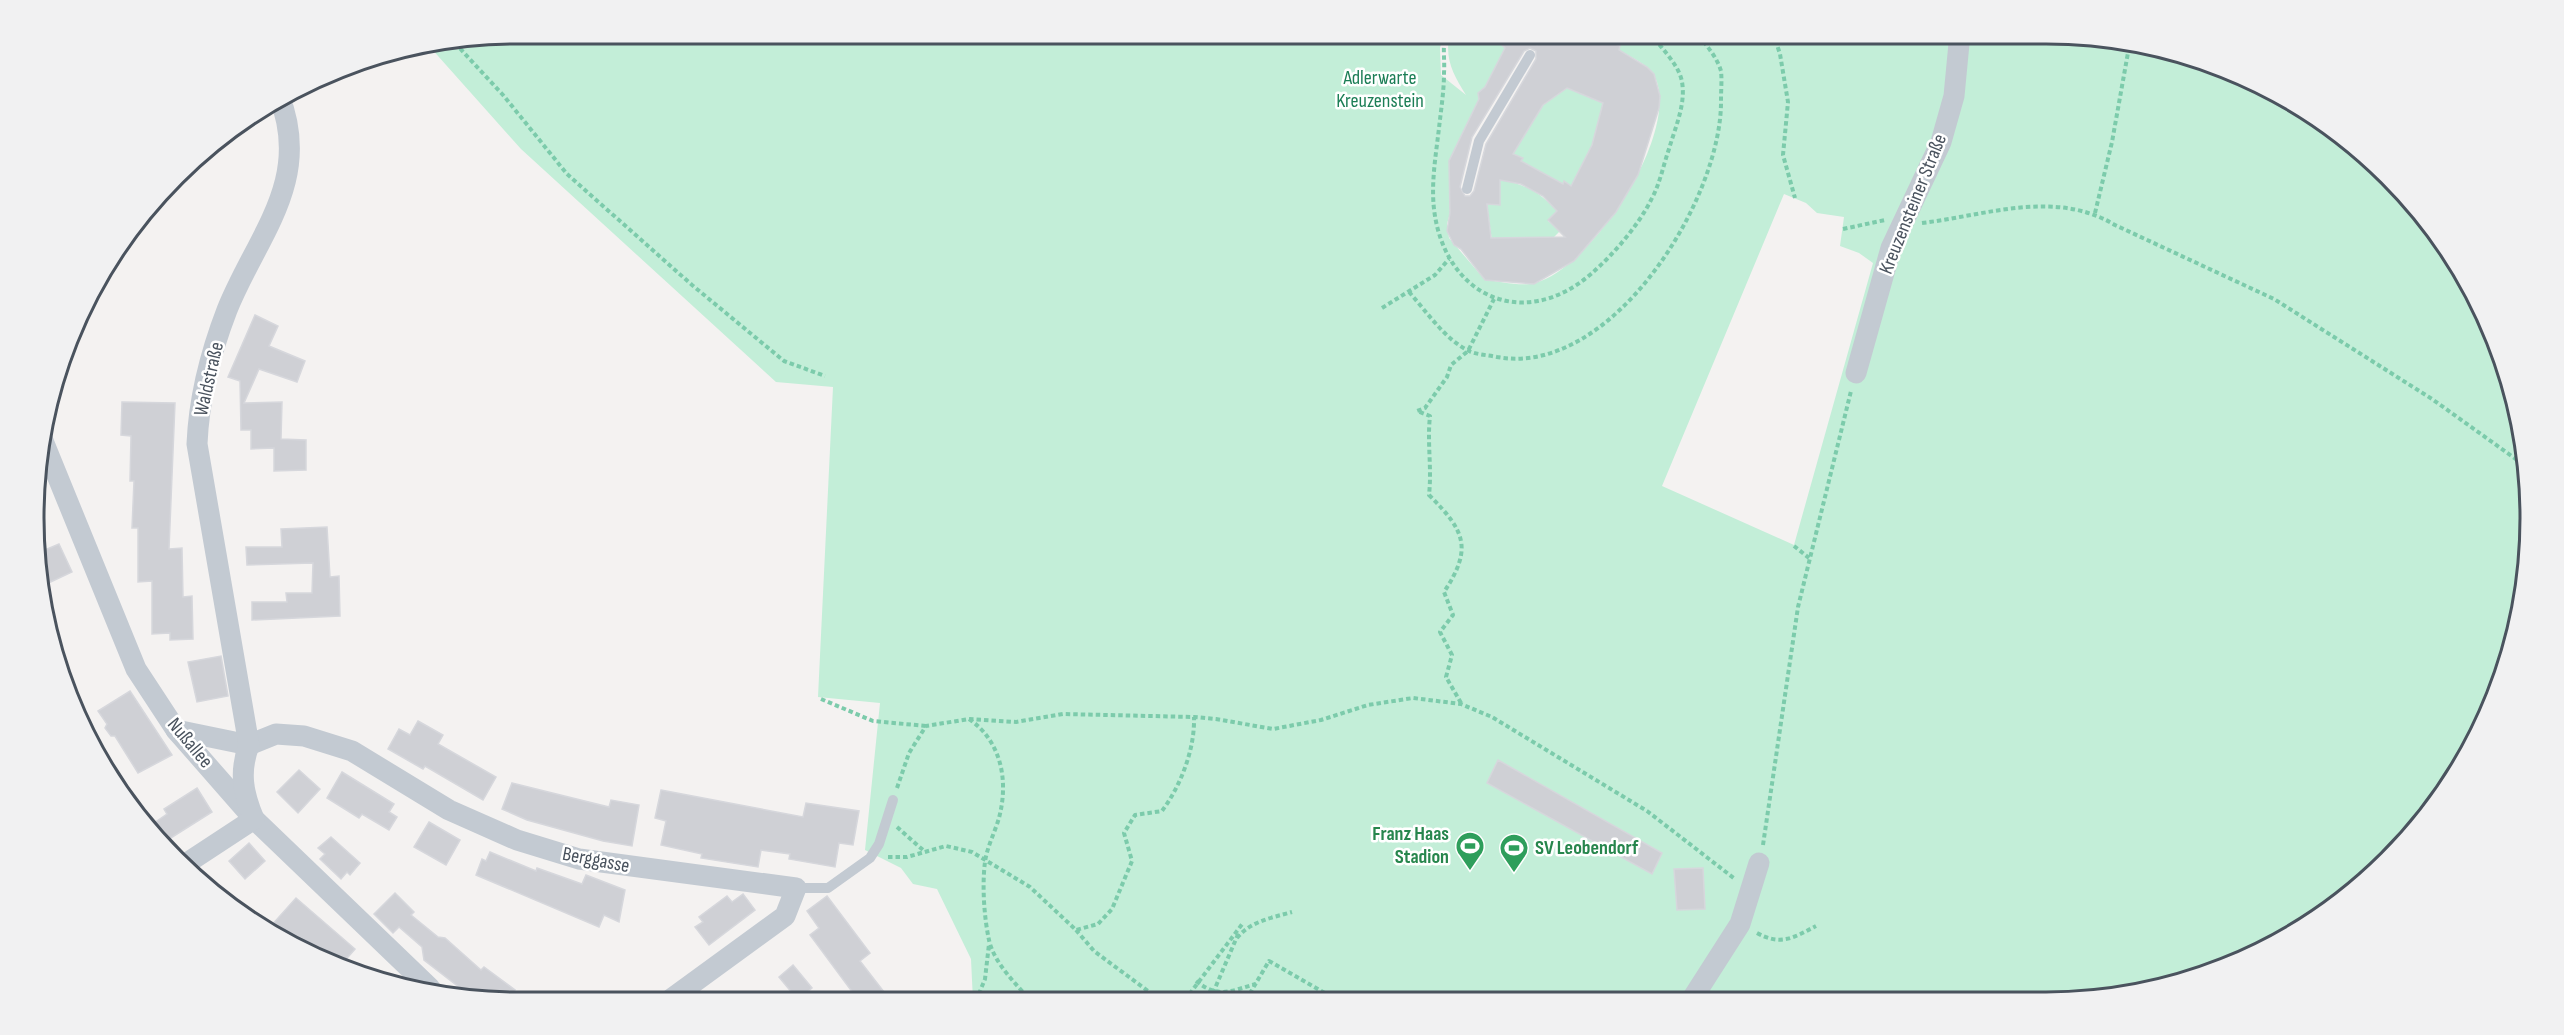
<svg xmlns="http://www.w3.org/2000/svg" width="2564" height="1035" viewBox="0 0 2564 1035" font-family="'Sofia Sans Condensed',sans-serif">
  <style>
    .green { fill: #c3eed8; fill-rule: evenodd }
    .building { fill: #cfd0d5; stroke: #d6d7dc; stroke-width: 1.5; fill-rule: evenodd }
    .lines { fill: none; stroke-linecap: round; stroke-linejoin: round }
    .path { stroke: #7ccbab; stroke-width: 4; stroke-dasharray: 4.5 3; stroke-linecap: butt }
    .service { stroke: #c3cad2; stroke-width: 10 }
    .minor { stroke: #c3cad2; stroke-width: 21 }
    .labels { text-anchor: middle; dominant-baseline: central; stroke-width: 5; stroke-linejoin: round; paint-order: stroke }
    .park-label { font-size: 20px; fill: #1c7e56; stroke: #fff }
    .street-label { font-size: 20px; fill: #4a535e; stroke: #fff }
    .leisure-label { font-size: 20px; font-weight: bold; fill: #27864d; stroke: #fff; text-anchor: end }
    .rim { fill: none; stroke: #4a535e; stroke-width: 3 }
  </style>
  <rect width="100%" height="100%" fill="#f4f2f1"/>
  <g class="green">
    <path d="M518 33H1444L1440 48 1441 75 1466 95C1453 74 1444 58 1450 33H1497L1505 48 1484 89 1479 92V99L1449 161 1450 213 1447 224 1449 238 1485 280C1499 281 1521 287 1535 283 1592 268 1681 132 1655 77 1649 64 1630 57 1619 50L1620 45 1607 40 1605 44 1582 33H2046L2202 59 2288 98 2366 153 2431 222 2481 303 2514 392 2530 485 2527 580 2505 673 2449 787 2366 882 2260 952 2110 998 973 1001 971 959 937 889 913 884 901 868 865 850 880 703 818 697 833 387 776 382 521 149 430 47ZM1784 194 1806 203 1817 213 1844 217 1840 246 1859 253 1873 263 1794 545 1662 486Z"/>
    <polygon points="1567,88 1607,105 1606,111 1600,116 1592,145 1571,186 1565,182 1563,184 1521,161 1523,158 1513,154 1543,105"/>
    <path d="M1478 175C1516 183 1531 183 1557 211L1548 221 1560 231 1551 240 1526 252V237H1506L1507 254 1492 241 1487 204H1500V188L1477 180Z"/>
  </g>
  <g class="building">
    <path d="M1490 33H1532L1531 41 1537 45 1544 42 1548 33H1582L1605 44 1607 40 1620 46 1619 50 1647 67 1654 74 1660 96 1659 108 1638 175 1616 212 1574 261 1534 284 1485 280 1461 249 1454 245 1447 231 1450 213 1449 161 1479 99 1478 93 1485 87 1505 48ZM1530 48 1536 51V59L1486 144 1474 191 1470 196H1465L1460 187 1472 137 1524 51ZM1567 88 1603 103 1592 145 1571 186 1564 181 1563 184 1521 161 1523 158 1513 154 1543 105ZM1500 180 1521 184 1543 196 1557 211 1548 220 1565 237 1491 238 1487 204 1500 205Z"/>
    <polygon points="255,315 278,326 269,346 305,361 297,382 259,369 244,403 282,402 281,439 306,440 306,470 274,471 274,448 251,449 251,430 241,430 240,381 228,377"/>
    <polygon points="122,402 175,403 169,549 182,548 183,597 192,596 193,639 170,640 170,633 152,634 152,581 138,582 138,528 132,528 134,481 130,481 131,436 121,435"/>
    <polygon points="327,527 330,577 339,576 340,616 252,620 252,602 287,602 286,593 312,593 313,563 247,565 246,547 282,547 281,529"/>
    <polygon points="59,544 72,572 42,586 40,552"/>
    <polygon points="221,656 228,696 197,702 188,662"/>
    <polygon points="130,691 172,755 138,773 115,736 111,736 105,728 107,724 98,711"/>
    <polygon points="418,721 443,735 438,744 496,777 483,800 425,766 423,769 388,749 399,729 410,735"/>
    <polygon points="1498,760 1662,853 1652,874 1487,783"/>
    <polygon points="299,770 320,789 298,813 277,792"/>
    <polygon points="342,772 394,804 389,812 397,817 389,830 362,814 359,818 327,798"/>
    <polygon points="512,783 609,807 611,800 639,805 632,846 603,841 527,820 502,809"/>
    <polygon points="197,788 212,812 166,841 151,825 167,814 164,809"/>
    <polygon points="661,790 803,817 806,803 859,811 853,845 839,843 835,867 789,859 790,854 761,850 758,867 701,858 702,854 661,845 666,821 655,818"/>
    <polygon points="429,822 460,840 446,865 414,847"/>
    <polygon points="331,837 360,863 350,875 347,872 341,879 320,859 325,854 318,848"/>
    <polygon points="249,843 265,861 245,879 229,861"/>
    <polygon points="490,852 536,871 537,868 582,884 586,875 625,890 619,922 604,915 599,927 476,875 482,859 486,861"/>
    <polygon points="1703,868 1705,909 1677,910 1674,869"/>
    <polygon points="395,893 414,912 411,915 438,937 445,938 481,970 484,967 515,990 507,1000 468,994 424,960 422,947 399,927 393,933 374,914"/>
    <polygon points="743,894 755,910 709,945 695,927 703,922 699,917 727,896 732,902"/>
    <polygon points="827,896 870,953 860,961 891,1001 859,1001 810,935 819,928 807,911"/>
    <polygon points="296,898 355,949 341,965 301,938 297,942 270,927"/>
    <polygon points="793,965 812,988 798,1000 779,977"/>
  </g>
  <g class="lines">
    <g class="path">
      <path d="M1446 33C1442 47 1445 59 1444 73 1444 91 1441 110 1439 128 1436 154 1431 182 1434 209 1444 295 1522 333 1591 274 1613 255 1638 226 1651 200 1660 184 1663 166 1669 149 1675 128 1686 104 1682 82 1679 64 1661 49 1651 33"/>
      <polyline points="1773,33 1780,54 1788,102 1783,155 1795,198"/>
      <polyline points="455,43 503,95 567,174 692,285 784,361 825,376"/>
      <polyline points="297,89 315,80"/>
      <polyline points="2095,213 2112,142 2129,47"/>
      <path d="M1922 223C1988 215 2055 189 2115 225L2274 299 2432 399 2527 467"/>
      <polyline points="1843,229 1885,220"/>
      <path d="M1409 292C1427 312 1446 341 1471 352 1480 355 1488 355 1497 357 1612 378 1723 198 1721 99 1721 90 1722 80 1721 71 1717 57 1706 45 1697 33"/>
      <polyline points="1382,308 1435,275 1449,259"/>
      <polyline points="1794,546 1809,558"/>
      <polyline points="821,699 873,721 926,726"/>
      <path d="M1461 703 1446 677 1452 655 1440 632 1453 615 1444 592C1473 548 1465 531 1429 495 1432 468 1427 443 1430 416L1417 411 1425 408 1447 377 1451 365 1468 351 1494 299"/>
      <polyline points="969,719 1016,722 1063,714 1194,717 1216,719 1273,729 1321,720 1368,705 1413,698 1461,704 1492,717 1647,811 1735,879"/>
      <path d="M897 788 909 753 926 726 969 719C1001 741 1009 780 999 818 995 832 987 847 985 862 982 885 984 917 989 940 994 963 1016 984 1031 1001"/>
      <polyline points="897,827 923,850"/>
      <polyline points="1763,845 1798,607 1851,391"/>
      <path d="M888 857H907L946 846 972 852 1030 887 1076 930 1098 924 1112 909 1132 861 1124 833 1135 815 1162 811C1181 785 1195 749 1194 717"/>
      <polyline points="1076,930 1094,951 1160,1000"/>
      <path d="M1757 933C1781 946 1793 938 1816 926"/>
      <path d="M1237 938C1251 921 1271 918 1292 912"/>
      <path d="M1196 981C1219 999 1230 991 1256 984"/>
      <polyline points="1185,1000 1243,923"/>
      <polyline points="1210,1000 1239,932"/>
      <polyline points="1246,1000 1269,961 1337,1000"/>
      <polyline points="976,1001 985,979 989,944"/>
    </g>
    <g class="service">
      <polyline points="1538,38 1541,33"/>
      <polyline points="1467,189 1479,141 1530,55"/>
      <polyline points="796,888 828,888 870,858 879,844 893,800"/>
    </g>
    <g class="minor">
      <polyline points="1856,373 1891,248 1941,142 1954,96 1960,33"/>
      <polyline points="41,436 136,669 176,730 254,819 430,988"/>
      <polyline points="176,730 249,745 276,734 304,736 352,751 449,810 517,840 579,859 796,888 785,916 667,1002"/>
      <path d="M187 863 254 819C243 793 239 772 249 745L197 444C199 397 210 354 227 310 256 237 313 181 279 96"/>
      <polyline points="1692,999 1740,924 1759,863"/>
    </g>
  </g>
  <defs>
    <g id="stadium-pin" transform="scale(1.5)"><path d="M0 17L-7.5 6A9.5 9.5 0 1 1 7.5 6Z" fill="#2e9e5b" stroke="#fff"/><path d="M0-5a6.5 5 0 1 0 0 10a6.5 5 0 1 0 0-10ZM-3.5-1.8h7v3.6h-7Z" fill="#fff"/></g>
  </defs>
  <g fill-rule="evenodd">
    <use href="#stadium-pin" x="1470" y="846"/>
    <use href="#stadium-pin" x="1514" y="848"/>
  </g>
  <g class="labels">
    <g class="park-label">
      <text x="1380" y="78">Adlerwarte<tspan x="1380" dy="23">Kreuzenstein</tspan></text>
    </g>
    <g class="street-label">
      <text transform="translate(1913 204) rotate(-68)">Kreuzensteiner Straße</text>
      <text transform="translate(209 379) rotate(-77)">Waldstraße</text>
      <text transform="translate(190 743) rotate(50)">Nußallee</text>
      <text transform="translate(596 860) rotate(11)">Berggasse</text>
    </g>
    <g class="leisure-label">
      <text x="1449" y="834">Franz Haas<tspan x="1449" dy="23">Stadion</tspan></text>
      <text x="1535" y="848" text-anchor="start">SV Leobendorf</text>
    </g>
  </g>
  <path d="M0 0H2564V1035H0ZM518 44H2046A474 474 0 0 1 2520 518V518A474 474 0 0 1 2046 992H518A474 474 0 0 1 44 518V518A474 474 0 0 1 518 44Z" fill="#f1f1f2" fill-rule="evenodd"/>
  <path class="rim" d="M518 44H2046A474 474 0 0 1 2520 518V518A474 474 0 0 1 2046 992H518A474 474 0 0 1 44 518V518A474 474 0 0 1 518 44Z"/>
</svg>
